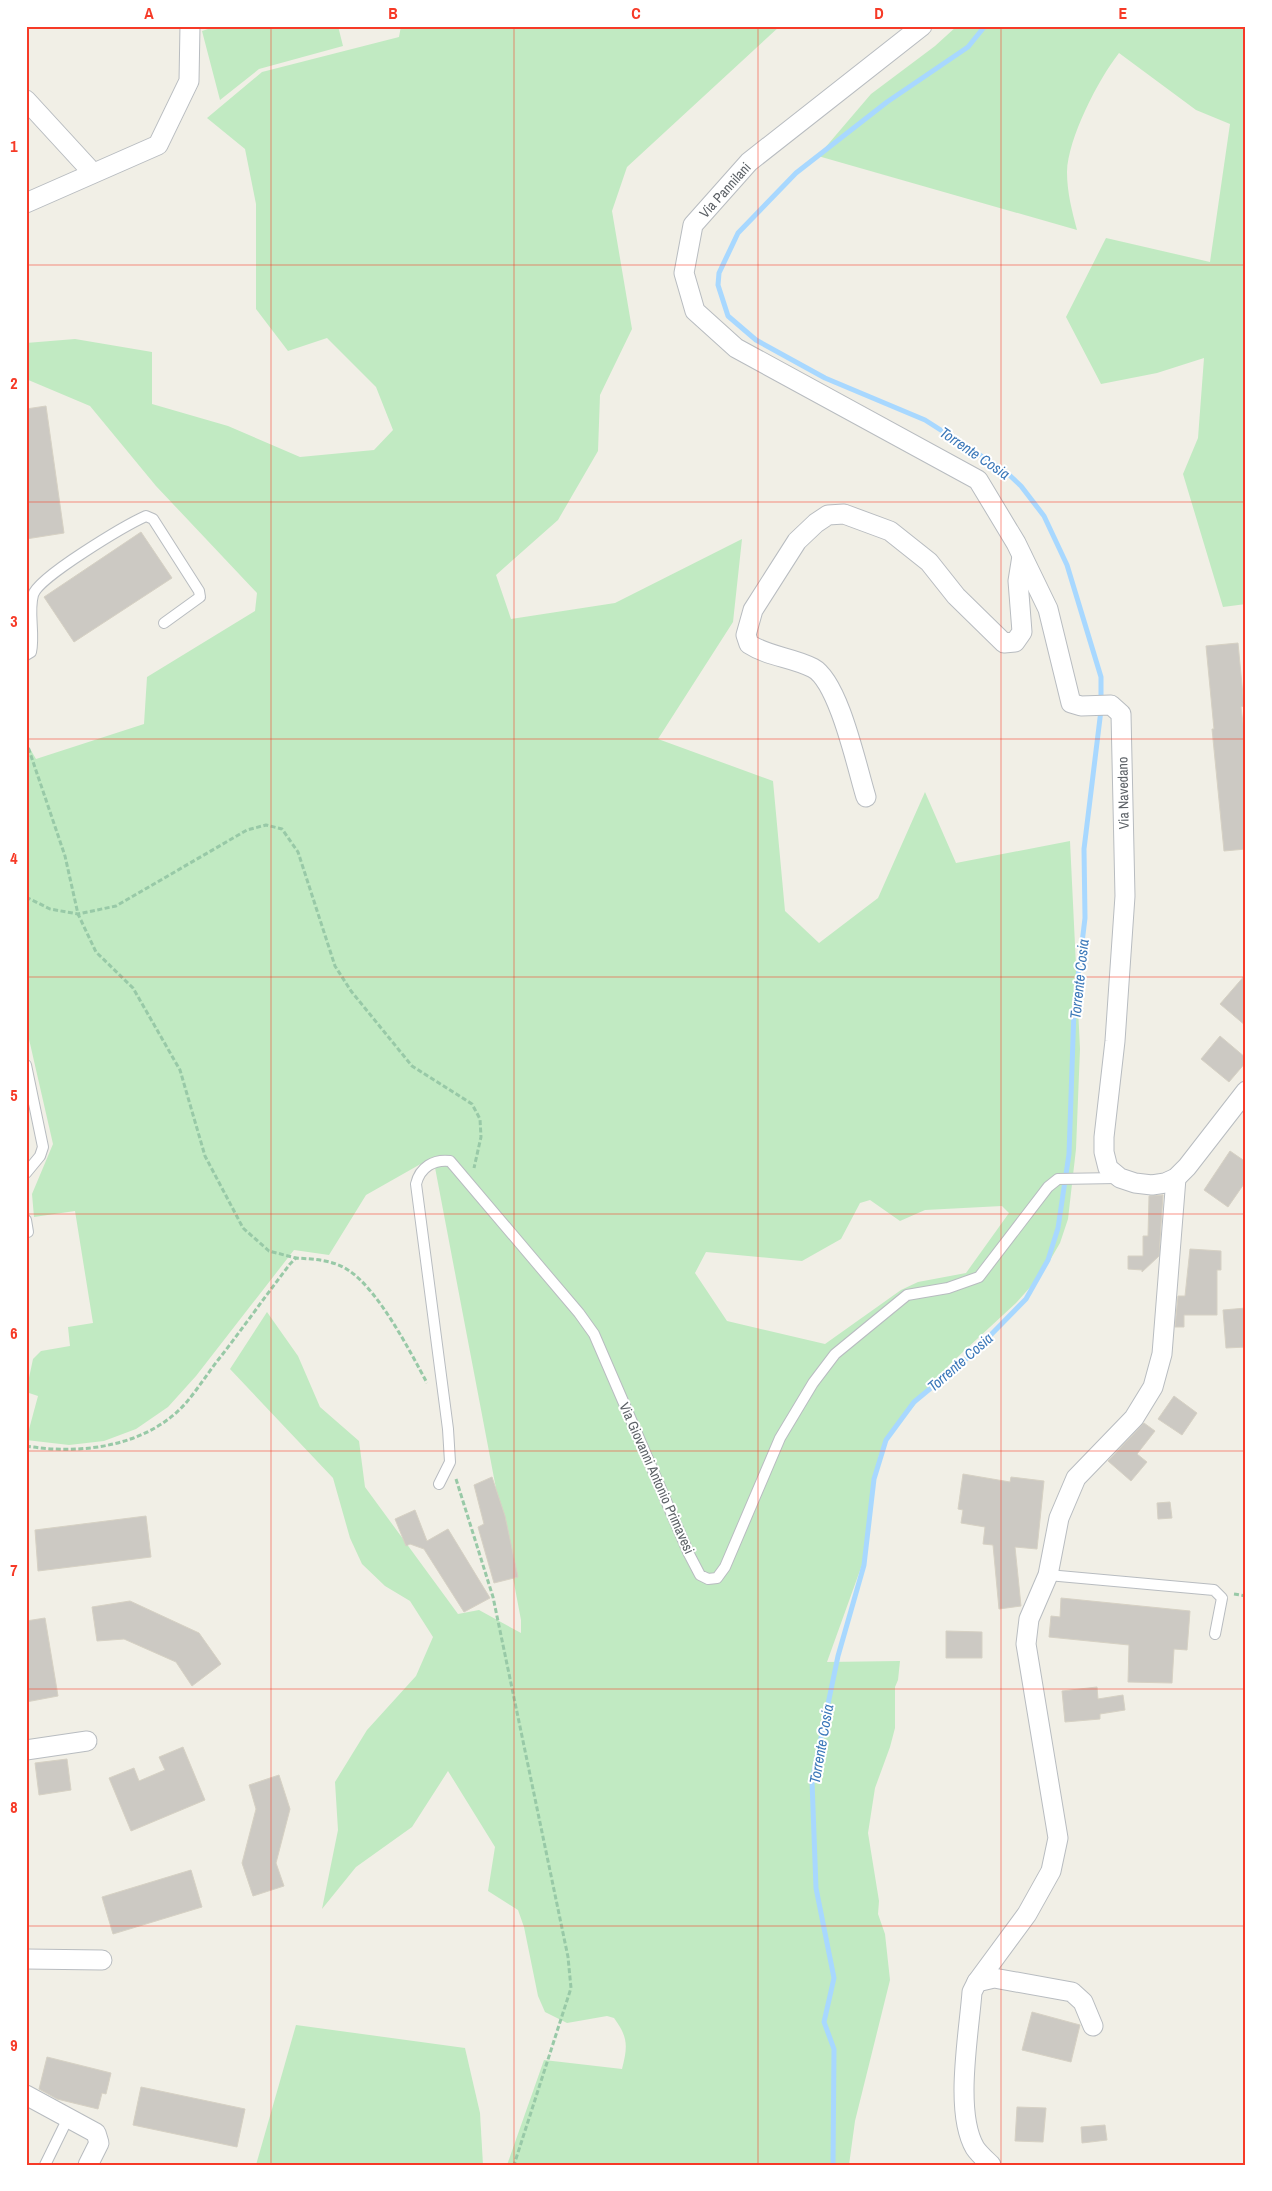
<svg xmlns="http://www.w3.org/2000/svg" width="1272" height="2191" viewBox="0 0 1272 2191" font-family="'Archivo Narrow',sans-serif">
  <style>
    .green { fill: #c1eac2; fill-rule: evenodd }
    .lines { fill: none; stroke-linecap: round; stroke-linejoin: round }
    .stream { stroke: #a8d8ff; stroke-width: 5 }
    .building { fill: #ccc9c3; stroke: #d6d1c4 }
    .lane-casing { stroke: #b8bcc0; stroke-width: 12 }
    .street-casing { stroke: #b8bcc0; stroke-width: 21 }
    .path { stroke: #98c9a7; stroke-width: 3; stroke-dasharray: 5 2.5; stroke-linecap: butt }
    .lane { stroke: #fff; stroke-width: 10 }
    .street { stroke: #fff; stroke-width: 19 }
    .grid { fill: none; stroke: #f63a27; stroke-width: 1; stroke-opacity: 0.55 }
    .labels { text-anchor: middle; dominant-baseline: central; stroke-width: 4; stroke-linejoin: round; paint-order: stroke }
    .street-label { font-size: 14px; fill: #5d6267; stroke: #fff }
    .water-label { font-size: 15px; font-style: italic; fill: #3b78b9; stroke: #fff }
    .neatline { fill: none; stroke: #f63a27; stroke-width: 2 }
    .grid-label { font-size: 16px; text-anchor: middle; font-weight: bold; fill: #f63a27 }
  </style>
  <rect width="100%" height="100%" fill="#f1efe6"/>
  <g class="green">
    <polygon points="217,26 338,26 343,46 259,69 220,100 202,31"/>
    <path d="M401 26H780L627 167 612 211 632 329 600 395 598 451 558 520 496 575 511 619 615 603 742 539 733 622 658 739 773 781 785 911 819 943 878 898 925 792 956 863 1070 841 1080 1049 1076 1149 1068 1219 1060 1243 1042 1274 1016 1303 950 1364 928 1389 893 1431 879 1455 872 1489 863 1562 827 1662 900 1661 898 1680 895 1687V1728L890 1747 875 1788 868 1833 879 1901 878 1914 885 1934 890 1980 855 2121 849 2165H507L544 2060 622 2069C628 2046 628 2037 614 2018L607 2016 567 2023 545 2012 538 1996 524 1927 518 1910 488 1891 495 1847 448 1771 412 1827 356 1867 322 1909 338 1830 335 1782 367 1730 416 1676 433 1637 410 1601 385 1586 362 1564 350 1538 333 1478 230 1369 267 1312 298 1356 320 1407 359 1441 365 1487 458 1614 479 1610 521 1633V1620L433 1157 366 1195 329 1255 294 1250 196 1376 168 1407 136 1429 104 1441 69 1445 26 1440V1433H28L38 1396 26 1392 33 1359 41 1351 70 1346 68 1327 93 1323 75 1211 34 1217 32 1194 53 1144 26 1026V742L36 759 144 724 147 677 255 611 257 593 156 486 90 406 26 379V343L75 339 152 352V404L228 426 300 457 374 450 393 430 376 387 327 338 288 351 256 309V204L245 149 207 118 262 72 399 37ZM870 1200 900 1221 925 1210 1002 1206 1009 1213 966 1273 918 1282 901 1290 825 1344 727 1321 695 1273 706 1252 802 1261 841 1239 860 1203Z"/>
    <path d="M957 26H1246V604L1223 607 1183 474 1198 438 1204 358 1157 373 1101 384 1066 317 1106 238 1210 262 1230 124 1196 110 1119 53C1098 80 1068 138 1067 172 1067 192 1072 211 1077 230L818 156 871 94 935 46Z"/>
    <polygon points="296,2025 465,2048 480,2113 483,2165 256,2165"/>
  </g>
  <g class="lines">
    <g class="stream">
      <polyline points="985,26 968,47 887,102 796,173 738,233 719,273 718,285 728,316 756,340 825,378 925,420 1005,471 1021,486 1044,516 1067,565 1101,677 1101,702"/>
      <polyline points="833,2165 834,2049 824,2022 834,1978 816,1888 812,1781 838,1656 864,1565 874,1479 886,1440 914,1402 972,1354 1026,1299 1048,1260 1058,1228 1069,1154 1074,1010 1085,918 1084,849 1101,710"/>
    </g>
  </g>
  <g class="building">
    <polygon points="46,406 64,533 26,539 26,409"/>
    <polygon points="141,532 172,578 74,642 44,597"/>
    <polygon points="1238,643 1244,706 1241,707 1246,747 1246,849 1224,851 1212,729 1214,729 1206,646"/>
    <polygon points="1246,974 1246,1026 1220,1004"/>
    <polygon points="1220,1036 1246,1058 1246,1062 1229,1082 1201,1059"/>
    <polygon points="1230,1151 1246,1162 1246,1181 1228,1207 1204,1190"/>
    <polygon points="1163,1195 1159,1256 1142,1272 1142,1270 1128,1269 1128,1256 1143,1256 1143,1236 1148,1236 1149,1196"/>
    <polygon points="1190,1249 1221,1251 1221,1270 1217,1270 1217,1315 1184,1315 1184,1327 1175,1327 1178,1296 1185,1296"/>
    <polygon points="1246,1308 1246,1347 1226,1348 1223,1310"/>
    <polygon points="1174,1396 1197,1413 1182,1435 1158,1419"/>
    <polygon points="1144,1423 1155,1431 1137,1454 1147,1462 1131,1481 1108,1461"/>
    <polygon points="963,1474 1010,1482 1011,1477 1044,1481 1037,1549 1015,1547 1021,1606 999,1609 993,1545 983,1544 985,1527 961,1523 963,1510 958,1509"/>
    <polygon points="492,1477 505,1516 518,1577 494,1583 478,1527 484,1524 474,1485"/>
    <polygon points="1170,1502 1172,1518 1158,1519 1157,1503"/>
    <polygon points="415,1510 427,1541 448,1529 490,1598 464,1612 424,1549 410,1544 406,1546 395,1519"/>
    <polygon points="146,1516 151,1557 38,1571 35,1530"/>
    <polygon points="1061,1598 1190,1611 1187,1650 1174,1649 1172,1683 1128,1682 1129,1645 1049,1637 1051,1616 1060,1617"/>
    <polygon points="130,1601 199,1633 221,1664 192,1686 176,1662 124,1639 97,1641 92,1607"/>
    <polygon points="45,1618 58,1696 26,1702 26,1621"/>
    <polygon points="946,1631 982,1632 982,1658 946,1658"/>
    <polygon points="1097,1687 1098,1699 1123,1695 1125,1710 1100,1714 1100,1719 1065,1722 1062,1691"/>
    <polygon points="183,1747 205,1800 131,1831 109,1778 134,1768 139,1781 165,1770 159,1757"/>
    <polygon points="67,1759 71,1790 39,1795 35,1763"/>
    <polygon points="279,1775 290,1809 276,1863 284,1886 253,1896 242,1863 256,1809 249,1785"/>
    <polygon points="191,1870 202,1907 113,1934 102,1897"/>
    <polygon points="1032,2012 1080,2025 1071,2062 1022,2050"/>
    <polygon points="47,2057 111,2073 106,2094 102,2093 98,2109 57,2099 39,2089"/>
    <polygon points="141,2087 245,2109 237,2147 133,2125"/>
    <polygon points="1017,2107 1046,2108 1043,2142 1015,2141"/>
    <polygon points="1105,2125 1107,2140 1082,2143 1081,2127"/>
  </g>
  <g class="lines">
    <g class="lane-casing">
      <g id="lane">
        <path d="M26 655 31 652C35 633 28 613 33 595 38 577 126 525 146 516L153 519 199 591 200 597 164 623"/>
        <polyline points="26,1065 43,1147 40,1156 26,1173"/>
        <polyline points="26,1220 28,1232"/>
        <path d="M439 1484 450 1462 448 1429 416 1184C420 1167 434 1159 450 1161L579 1313 594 1334 689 1554 700 1575 708 1579 717 1578 725 1567 780 1438 813 1383 835 1354 907 1295 948 1288 979 1277 1048 1187 1058 1179 1117 1178"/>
        <polyline points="1048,1575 1214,1590 1222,1598 1215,1634"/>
        <polyline points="45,2165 68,2118"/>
      </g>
    </g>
    <g class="street-casing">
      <g id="street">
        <polyline points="922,26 749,162 693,225 684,273 695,311 736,348 978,480 1016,543 1048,609 1071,703 1081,706 1111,705 1121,714 1125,896 1115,1041 1104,1137 1104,1152 1108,1168 1120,1178 1135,1183 1152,1185 1165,1183 1176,1178 1187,1167 1246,1091"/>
        <polyline points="26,100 93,173"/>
        <polyline points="26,203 158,145 189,81 190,26"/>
        <path d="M866 797C857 768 839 682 813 668 792 657 769 657 749 644L746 635 753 610 797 541 816 523 828 515 844 514 890 531 929 562 956 596 1004 643 1015 642 1022 632 1018 581 1022 556"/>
        <polyline points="26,1750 87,1741"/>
        <polyline points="26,1959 102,1960"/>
        <polyline points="977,1982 1027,1914 1051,1871 1058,1838 1026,1644 1029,1619 1048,1575 1059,1518 1076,1478 1134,1418 1153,1387 1162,1354 1176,1178"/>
        <polyline points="26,2095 96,2133 99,2143 88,2165"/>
        <path d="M991 2165C986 2160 979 2154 975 2148 954 2112 969 2034 972 1992L977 1982 994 1978 1072 1992 1083 2002 1093 2026"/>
      </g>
    </g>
    <g class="path">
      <polyline points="26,741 65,856 78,914 96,952 133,988 180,1070 205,1156 243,1228 269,1251 296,1258"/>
      <polyline points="26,897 50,909 78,914 116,906 247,830 266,825 282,829 298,852 335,966 351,991 412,1066 472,1104 480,1119 481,1137 474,1168"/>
      <path d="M26 1446C80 1455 146 1447 185 1404 198 1389 209 1371 222 1355 245 1325 267 1294 290 1264L296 1258C314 1259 333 1260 348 1270 378 1289 410 1351 427 1383"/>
      <polyline points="456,1479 493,1597 568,1957 571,1988 514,2165"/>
      <polyline points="1234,1594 1246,1596"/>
      <polyline points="1246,2048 1246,2086"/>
    </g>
    <use href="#lane" class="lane"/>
    <use href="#street" class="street"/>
  </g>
  <path class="grid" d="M271 26V2165M514 26V2165M758 26V2165M1001 26V2165M26 265H1246M26 502H1246M26 739H1246M26 977H1246M26 1214H1246M26 1451H1246M26 1689H1246M26 1926H1246"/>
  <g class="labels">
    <g class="street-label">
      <text transform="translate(725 190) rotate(-48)">Via Pannilani</text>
      <text transform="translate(1123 793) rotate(-91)">Via Navedano</text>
      <text transform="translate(657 1478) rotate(66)">Via Giovanni Antonio Primavesi</text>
    </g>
    <g class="water-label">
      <text transform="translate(975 453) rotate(34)">Torrente Cosia</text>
      <text transform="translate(1079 979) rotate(-84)">Torrente Cosia</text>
      <text transform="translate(960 1362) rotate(-41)">Torrente Cosia</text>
      <text transform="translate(821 1744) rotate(-80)">Torrente Cosia</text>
    </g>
  </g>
  <rect width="1272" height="2191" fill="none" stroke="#ffffff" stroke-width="55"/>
  <rect x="28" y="28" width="1216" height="2136" class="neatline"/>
  <g class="grid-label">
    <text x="149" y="19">A</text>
    <text x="393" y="19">B</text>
    <text x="636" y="19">C</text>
    <text x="879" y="19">D</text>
    <text x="1123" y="19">E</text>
    <text x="14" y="152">1</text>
    <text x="14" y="389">2</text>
    <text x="14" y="627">3</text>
    <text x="14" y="864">4</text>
    <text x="14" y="1101">5</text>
    <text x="14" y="1339">6</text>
    <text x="14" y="1576">7</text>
    <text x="14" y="1813">8</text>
    <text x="14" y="2051">9</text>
  </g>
</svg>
